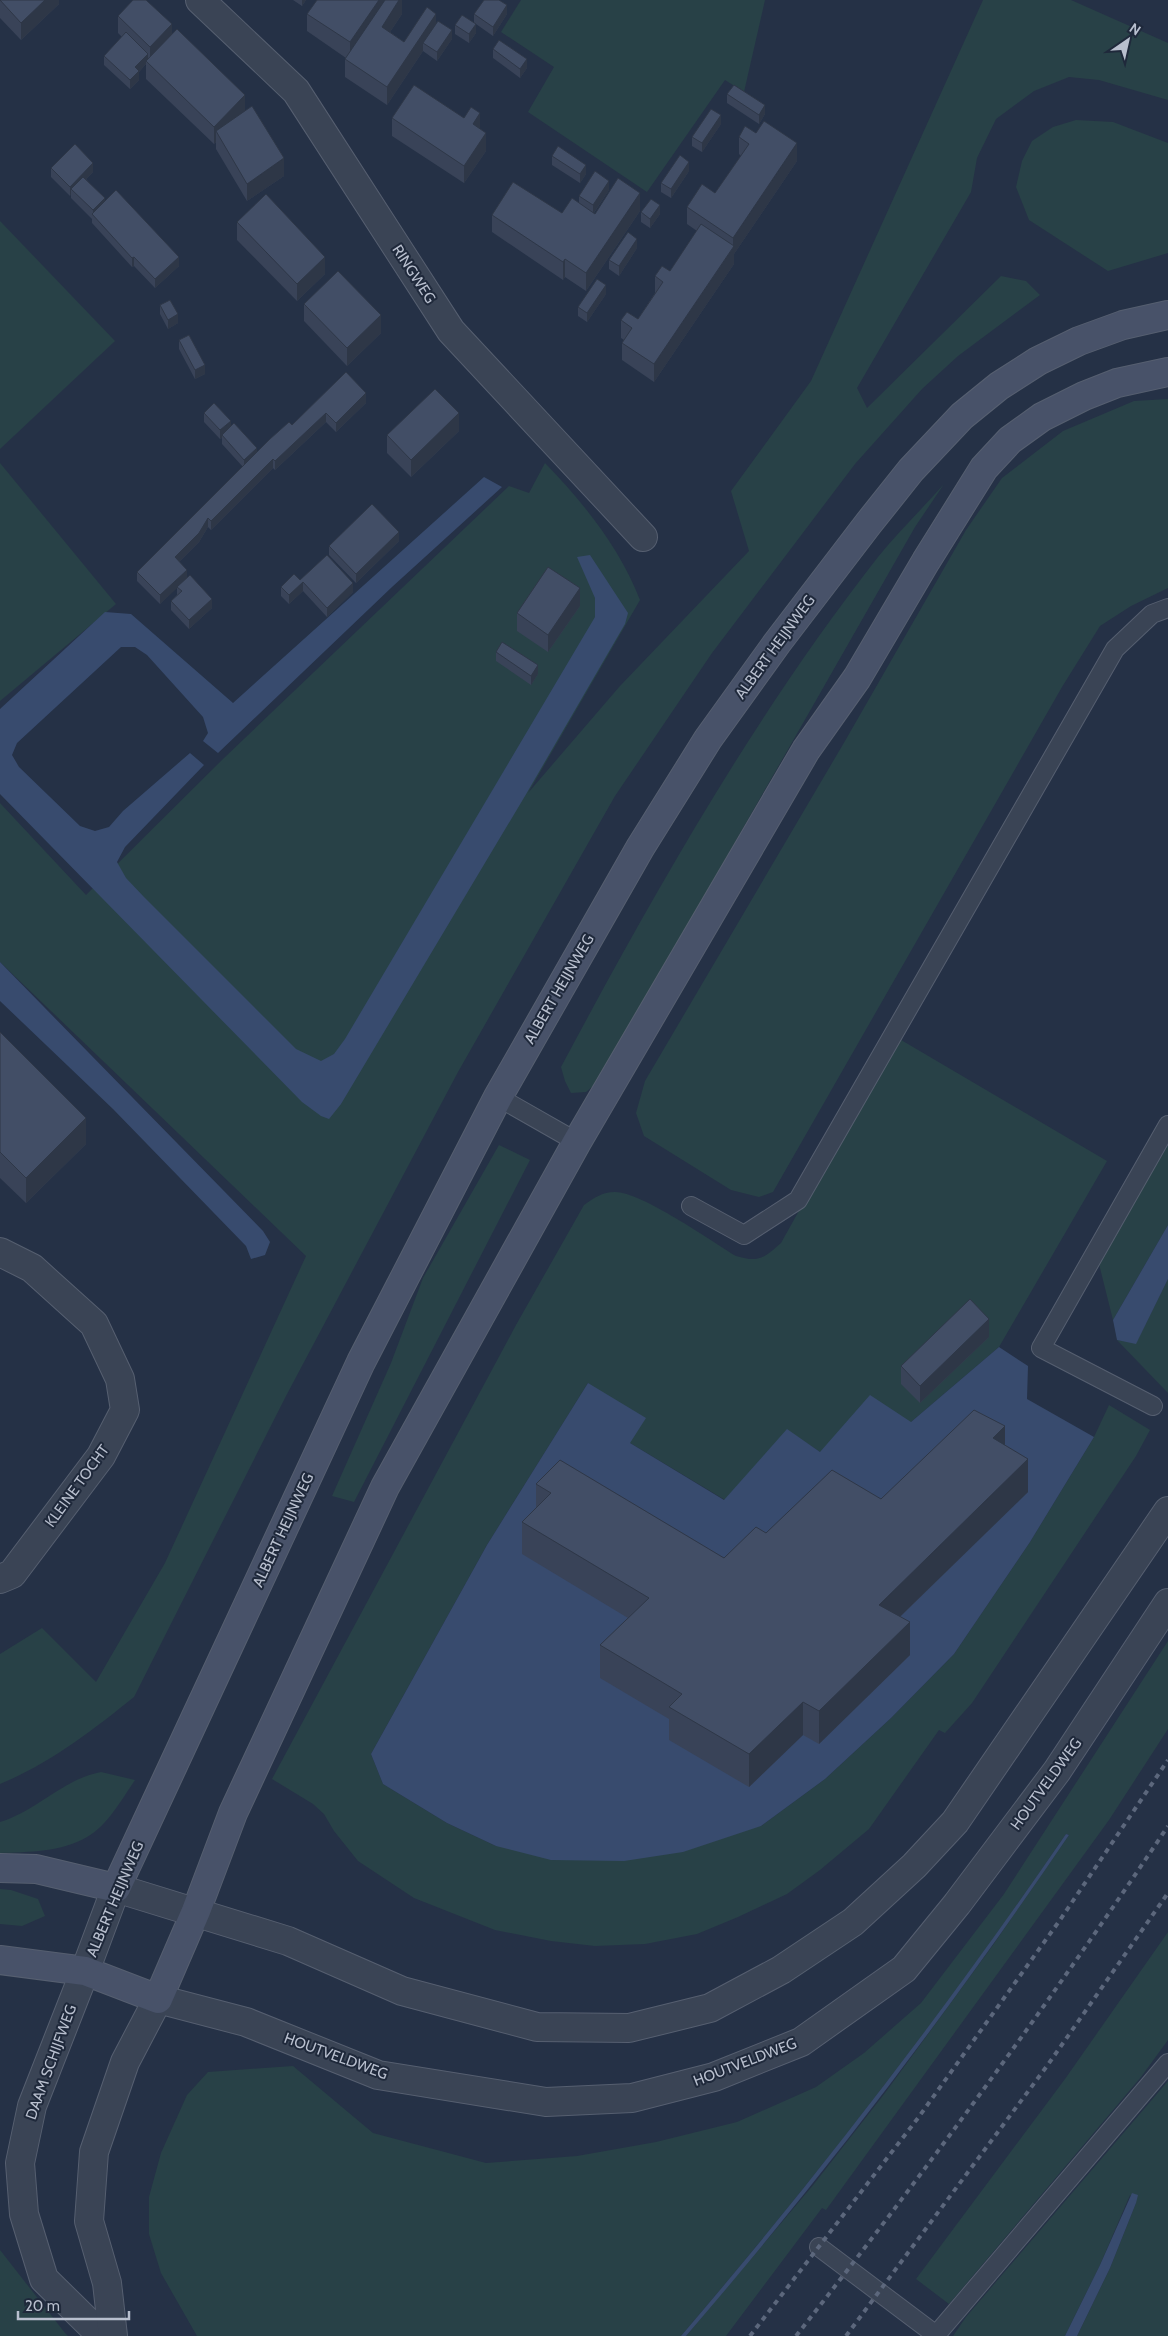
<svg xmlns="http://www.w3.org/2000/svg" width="1168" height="2336" viewBox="0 0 1168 2336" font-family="Cabin,sans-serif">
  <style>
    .green { fill: #284147 }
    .water { fill: #384b6e }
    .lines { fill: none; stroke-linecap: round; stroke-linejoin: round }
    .service-casing { stroke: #565f70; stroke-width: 20 }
    .minor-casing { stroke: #565f70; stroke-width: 30 }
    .tertiary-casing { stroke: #565f70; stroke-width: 30 }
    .secondary-casing { stroke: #565f70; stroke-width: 30 }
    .service { stroke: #3a4455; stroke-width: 18 }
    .minor { stroke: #3a4455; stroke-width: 28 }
    .tertiary { stroke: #3a4455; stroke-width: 28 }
    .secondary { stroke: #485269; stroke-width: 28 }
    .rail { stroke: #5c677c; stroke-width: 4; stroke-dasharray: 5 5; stroke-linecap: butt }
    .wall { fill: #394358 }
    .shaded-wall { fill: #2e3747 }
    .building { fill: #424e66; stroke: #2e3747 }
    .labels { text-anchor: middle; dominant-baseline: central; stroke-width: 4; stroke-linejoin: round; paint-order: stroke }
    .street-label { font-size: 15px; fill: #b8bfce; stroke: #1f293b }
  </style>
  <rect width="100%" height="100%" fill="#253146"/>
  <g class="green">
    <polygon points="521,0 765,0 744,92 725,80 647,192 528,112 554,67 501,32"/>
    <path d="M983 0H1071L1168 43V100L1099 80 1069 77 1034 91 996 119 977 158 971 192 857 388 867 408 1001 276 1026 281 1040 295 958 356 922 389 855 464 712 653 615 796 458 1072 286 1396 134 1697C93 1730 49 1764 0 1784V1654L42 1628 96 1682 165 1563 306 1256 0 962V803L86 895 224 758 509 486 529 493 545 463C583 502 620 548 640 600L528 793 620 686 749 551 731 491 811 381Z"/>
    <polygon points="1076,120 1113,122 1168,143 1168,253 1108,271 1029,220 1016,187 1022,161 1032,141 1053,127"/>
    <polygon points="0,221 115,341 0,449"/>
    <polygon points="1168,399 1168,588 1131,606 1100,626 1062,687 773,1192 759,1197 731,1190 644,1136 636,1113 645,1081 845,741 966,530 1002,478 1063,431 1134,401"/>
    <polygon points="0,463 116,604 0,701"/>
    <path d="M944 484 915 527 598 1082 586 1092 571 1093 565 1081 561 1067C655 891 755 714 878 557 899 531 923 508 944 484Z"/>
    <path d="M896 1037 1107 1161 999 1347 911 1422 820 1452 787 1430 725 1500 630 1443 588 1383 487 1545 371 1754 383 1784 447 1823 496 1846 761 1826 825 1779 891 1718 954 1654 1030 1542 1094 1437 1109 1405 1150 1430 1136 1456 972 1703 945 1733 939 1730 869 1829 820 1870 787 1894 738 1917 697 1934 645 1944 595 1946 551 1941 495 1930 414 1898 358 1861 334 1831 324 1814 313 1804 272 1779 516 1325 584 1205C594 1198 602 1192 615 1192 641 1192 710 1240 736 1256 759 1263 764 1258 781 1243Z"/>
    <polygon points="499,1145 530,1160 354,1502 332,1496 391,1363 423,1278"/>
    <polygon points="1168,1145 1168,1225 1113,1320 1099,1264"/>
    <polygon points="1168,1279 1168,1393 1117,1340 1136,1343"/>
    <path d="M1168 1641V1729L1109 1820 826 2210 822 2208 726 2336H686L814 2184 885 2093 993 1945 1069 1835 1066 1834C947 2009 818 2176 681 2336H197L161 2273 149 2234V2197L161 2153 187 2095 208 2072 293 2066 373 2133 486 2163 577 2156 656 2142 737 2122 816 2087 864 2053 921 2003 1004 1894Z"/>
    <path d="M101 1772 135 1780C122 1799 107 1826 87 1837 61 1852 29 1852 0 1853V1822C37 1811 63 1779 101 1772Z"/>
    <polygon points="0,1889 11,1890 38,1899 45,1916 22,1926 0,1924"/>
    <polygon points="1168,1932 1168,2040 1141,2077 949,2304 916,2279 1065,2079"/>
    <polygon points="1168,2081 1168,2336 1077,2336 1110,2268 1136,2203 1130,2195 1100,2265 1065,2336 953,2336 966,2317"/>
    <polygon points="0,2250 65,2333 68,2336 0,2336"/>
  </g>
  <g class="water">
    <polygon points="484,477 502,487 392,587 218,753 203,741 208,733 203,717 147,655 135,647 121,647 17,743 12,755 19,767 80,826 95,831 109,827 123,811 190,753 204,765 125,847 117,862 126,878 144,897 296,1049 321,1061 334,1054 345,1039 595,617 595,598 577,557 590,555 628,613 625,624 525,796 341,1104 329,1119 321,1116 302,1102 0,794 0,709 105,612 131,614 233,703"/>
    <polygon points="0,962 263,1231 270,1242 265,1255 251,1259 246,1246 113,1109 0,1001"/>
    <polygon points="1168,1225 1168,1279 1136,1344 1117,1340 1113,1320"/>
    <polygon points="999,1347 1028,1366 1027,1399 1094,1437 1030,1542 954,1654 891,1718 825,1779 761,1826 683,1852 624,1861 551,1860 496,1846 447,1823 383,1784 371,1754 487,1545 588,1383 646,1418 630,1443 724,1500 787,1429 820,1452 870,1395 911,1422"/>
    <path d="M1066 1834 1069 1835C951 2009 824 2176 686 2336H681C818 2176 947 2008 1066 1834Z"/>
    <polygon points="1132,2193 1138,2195 1136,2203 1110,2268 1077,2336 1065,2336 1100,2265"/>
  </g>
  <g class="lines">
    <g class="service-casing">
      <g id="service">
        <polyline points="498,1097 577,1142"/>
        <polyline points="691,1206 744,1235 798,1200 1115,649 1152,614 1168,608"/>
        <polyline points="1153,1406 1041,1348 1168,1125"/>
        <polyline points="819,2247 936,2335 1168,2063"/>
      </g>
    </g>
    <g class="minor-casing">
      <g id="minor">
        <polyline points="200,0 296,91 451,331 643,537"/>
        <polyline points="0,1252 32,1268 94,1324 120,1379 125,1410 101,1456 12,1574 0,1579"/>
        <polyline points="85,1971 32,2106 20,2163 24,2214 44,2279 102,2336"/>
        <polyline points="113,2336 107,2283 89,2221 94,2152 125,2062 158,1999"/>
      </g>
    </g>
    <g class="tertiary-casing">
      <g id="tertiary">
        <polyline points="85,1971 116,1888 288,1941 402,1991 537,2027 629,2028 710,2008 781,1970 853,1922 914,1866 955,1822 1168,1511"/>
        <polyline points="158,1999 246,2022 378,2075 546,2102 632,2098 714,2077 801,2042 904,1969 957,1904 1057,1771 1168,1603"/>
      </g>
    </g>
    <g class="secondary-casing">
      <g id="secondary">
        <polyline points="0,1868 36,1869 116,1888 361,1362 498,1097 640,848 708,739 777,643 868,524 911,470 962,416 999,386 1038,361 1079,341 1123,325 1168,315"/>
        <polyline points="0,1960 85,1971 158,1999 196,1911 233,1813 385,1487 577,1142 806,750 857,678 926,561 984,468 1010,440 1042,417 1084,396 1117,383 1168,372"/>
      </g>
    </g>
    <use href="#service" class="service"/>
    <use href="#minor" class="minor"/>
    <use href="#tertiary" class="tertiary"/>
    <use href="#secondary" class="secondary"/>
    <g class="rail">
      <polyline points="750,2336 918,2118 1060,1920 1168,1760"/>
      <path d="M796 2336C926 2171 1051 2001 1168 1826"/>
      <polyline points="846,2336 1047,2066 1168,1893"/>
    </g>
  </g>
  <g class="wall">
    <polygon points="0,0 59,0 59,4 21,40 0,18"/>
    <polygon points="293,0 306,0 302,6"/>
    <polygon points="402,0 402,14 390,32 404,42 436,23 452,39 437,61 423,51 387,105 345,77 345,59 346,58 307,31 307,14"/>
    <polygon points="474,14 507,14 493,36 476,24 476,33 469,43 455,34 455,25 474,23"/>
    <polygon points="118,16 172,35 245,111 284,176 247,201 216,149 216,142 214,144 146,79 146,64 139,72 139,80 130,89 104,65 104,56 122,37 118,33"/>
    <polygon points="493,49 527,68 520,78 493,58"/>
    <polygon points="727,94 765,114 759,124 727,103"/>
    <polygon points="392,118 480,129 486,151 464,183 392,136"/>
    <polygon points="721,124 702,152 692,146 692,137"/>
    <polygon points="739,137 797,161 734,254 734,264 654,382 622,360 622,343 624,340 621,338 621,320 638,319 655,293 655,276 670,271 697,231 687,224 687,207 715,193 741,156 739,154"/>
    <polygon points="552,156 586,174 580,183 552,165"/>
    <polygon points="51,168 93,172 86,179 105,201 179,266 155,288 134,266 132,267 92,223 92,219 71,198 71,194 70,196 51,177"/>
    <polygon points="689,171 671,198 661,192 661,183"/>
    <polygon points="609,190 594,213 595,214 640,211 586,291 565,277 563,280 492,232 492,215 562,213 579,203 579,196"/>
    <polygon points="641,212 660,214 650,228 641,222"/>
    <polygon points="237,222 325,274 297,301 237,240"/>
    <polygon points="637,248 619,276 609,269 609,260"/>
    <polygon points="606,294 587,322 578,316 578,307"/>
    <polygon points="304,304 381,333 347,366 304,321"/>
    <polygon points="160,305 178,323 168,329 160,314"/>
    <polygon points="179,340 205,374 195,379 179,349"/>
    <polygon points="346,372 366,403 336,432 326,422 275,470 273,468 211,530 208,527 199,542 179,562 187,578 212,608 189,629 171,610 171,601 177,595 177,587 160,604 137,581 137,572 243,467 222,444 222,438 220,439 204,422 204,413 231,427 257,453 292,425"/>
    <polygon points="459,431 411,477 387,453 387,435"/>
    <polygon points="399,541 356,583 329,555 329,546"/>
    <polygon points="300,580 353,592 327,617 303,591 289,604 281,596 281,587"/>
    <polygon points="580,606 548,652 517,631 517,613"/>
    <polygon points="496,652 538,674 531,685 496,661"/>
    <polygon points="0,1032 86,1144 26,1203 0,1178"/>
    <polygon points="989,1337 920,1403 901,1384 901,1366"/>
    <polygon points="1005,1445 1028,1492 900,1617 910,1655 819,1744 803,1735 749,1787 669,1740 669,1719 600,1678 600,1645 628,1618 522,1554 522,1522 536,1508 536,1484 724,1558 766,1533 881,1499"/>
  </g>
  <g class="shaded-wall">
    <polygon points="45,0 59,0 59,4 21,40 21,23"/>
    <polygon points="302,0 306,0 302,6"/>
    <polygon points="379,0 392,0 350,60 350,42"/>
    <polygon points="399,0 402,0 402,14 382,44 382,27"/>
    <polygon points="507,5 507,14 493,36 493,27"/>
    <polygon points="436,14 436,31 423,43 423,51 387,105 387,87"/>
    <polygon points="172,24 172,42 150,65 150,47"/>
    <polygon points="476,24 476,33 469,43 469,34"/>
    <polygon points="452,30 452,39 437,61 437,52"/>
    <polygon points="148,54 148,63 146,61 146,64 139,72 139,80 130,89 130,80 135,67"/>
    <polygon points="527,59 527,68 520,78 520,69"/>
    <polygon points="245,95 245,112 216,131 216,142 214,144 214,127"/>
    <polygon points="765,105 765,114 759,124 759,115"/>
    <polygon points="480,113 480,130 473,124"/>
    <polygon points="721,115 721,124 702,152 702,143"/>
    <polygon points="486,133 486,151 464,183 464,166"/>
    <polygon points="797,143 797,161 734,254 734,264 654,382 654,364 733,248 733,238"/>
    <polygon points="284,158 284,176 247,201 247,184"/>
    <polygon points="689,162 689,171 671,198 671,189"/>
    <polygon points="93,163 93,172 74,191 71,189 71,194 70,196 70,187"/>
    <polygon points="586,165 586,174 580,183 580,174"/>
    <polygon points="609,181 609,190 593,214 593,205"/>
    <polygon points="640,193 640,211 586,291 586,273"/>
    <polygon points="105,198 105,207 93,215 93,210"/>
    <polygon points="660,205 660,214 650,228 650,219"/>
    <polygon points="637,239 637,248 619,276 619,266"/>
    <polygon points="134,257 134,266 132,267 132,258"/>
    <polygon points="179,257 179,266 155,288 155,279"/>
    <polygon points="325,257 325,274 297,301 297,284"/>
    <polygon points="565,259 565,277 563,280 563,262"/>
    <polygon points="606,285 606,294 587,322 587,313"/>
    <polygon points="178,314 178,323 168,329 168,320"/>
    <polygon points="381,315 381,333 347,366 347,348"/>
    <polygon points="205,365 205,374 195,379 195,370"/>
    <polygon points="366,393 366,403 336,432 336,423"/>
    <polygon points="326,413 326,422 275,470 275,461"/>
    <polygon points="459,413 459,431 411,477 411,460"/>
    <polygon points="231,421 231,430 222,435 222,438 220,439 220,430"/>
    <polygon points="257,448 257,457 244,469 244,460"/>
    <polygon points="273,459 273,468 211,530 211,521"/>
    <polygon points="208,518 208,527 199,542 175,566 175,557"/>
    <polygon points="399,532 399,541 356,583 356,574"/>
    <polygon points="187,570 187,579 160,604 160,595"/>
    <polygon points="303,582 303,591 289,604 289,595"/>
    <polygon points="353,583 353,592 327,617 327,608"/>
    <polygon points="580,588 580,606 548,652 548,635"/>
    <polygon points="212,599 212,608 189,629 189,620"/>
    <polygon points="538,665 538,674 531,685 531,676"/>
    <polygon points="86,1118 86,1144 26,1203 26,1178"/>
    <polygon points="989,1319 989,1337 920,1403 920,1386"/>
    <polygon points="1005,1426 1005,1459 993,1438"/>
    <polygon points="1028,1459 1028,1492 879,1637 879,1605"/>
    <polygon points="910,1622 910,1655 819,1744 819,1711"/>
    <polygon points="803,1702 803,1735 749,1787 749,1754"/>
  </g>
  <g class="building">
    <polygon points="0,0 45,0 21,23"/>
    <polygon points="133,0 146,0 172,24 150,47 118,16"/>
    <polygon points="317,0 379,0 350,42 307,14"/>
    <polygon points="385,0 399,0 382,27 404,42 427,7 436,14 387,87 345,59"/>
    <polygon points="484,0 499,0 507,5 493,27 474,14"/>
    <polygon points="462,15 476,24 469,34 455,25"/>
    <polygon points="438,21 452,30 437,52 423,43"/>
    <polygon points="177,29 245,95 214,127 146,61"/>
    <polygon points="126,32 148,54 135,67 139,71 130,80 104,56"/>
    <polygon points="499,40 527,59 520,69 493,49"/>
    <polygon points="414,85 464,118 471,107 480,113 473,124 486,133 464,166 392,118"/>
    <polygon points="734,85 765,105 759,115 727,94"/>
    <polygon points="252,106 284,158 247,184 216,131"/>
    <polygon points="711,109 721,115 702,143 692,137"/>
    <polygon points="764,121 797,143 733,238 687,207 702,184 715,193 749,144 739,137 745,126 756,133"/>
    <polygon points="75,144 93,163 70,187 51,168"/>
    <polygon points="558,146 586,165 580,174 552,156"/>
    <polygon points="680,155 689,162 671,189 661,183"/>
    <polygon points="595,171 609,181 593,205 579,196"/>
    <polygon points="83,177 105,198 93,210 71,189"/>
    <polygon points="618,178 640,193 586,273 565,259 563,262 492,215 513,182 562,213 572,198 595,214"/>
    <polygon points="116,190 179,257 155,279 134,257 132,258 92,214"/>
    <polygon points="266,194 325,257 297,284 237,222"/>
    <polygon points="651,199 660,205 650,219 641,212"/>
    <polygon points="701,224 734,246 654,364 622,343 632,328 621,320 627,312 638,319 663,282 655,276 662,266 670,271"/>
    <polygon points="628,232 637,239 619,266 609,260"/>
    <polygon points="338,271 381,315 347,348 304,304"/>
    <polygon points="597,279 606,285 587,313 578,307"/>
    <polygon points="170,300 178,314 168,320 160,305"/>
    <polygon points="189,335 205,365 195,370 179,340"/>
    <polygon points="346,372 366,393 336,423 326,413 275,461 273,459 211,521 208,518 199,533 175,557 187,570 160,595 137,572 270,439 289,422 292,425"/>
    <polygon points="435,389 459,413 411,460 387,435"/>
    <polygon points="214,403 231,421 220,430 204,413"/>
    <polygon points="234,423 257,448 244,460 222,435"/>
    <polygon points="372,504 399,532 356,574 329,546"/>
    <polygon points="327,555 353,583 327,608 303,582 289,595 281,587 294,574 300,580"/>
    <polygon points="548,567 580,588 548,635 517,613"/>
    <polygon points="190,575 212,599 189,620 171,601 182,591 177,587"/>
    <polygon points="502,642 538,665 531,676 496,652"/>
    <polygon points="0,1032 86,1118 26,1178 0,1152"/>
    <polygon points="970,1299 989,1319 920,1386 901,1366"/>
    <polygon points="974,1410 1005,1426 993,1438 1028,1459 879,1605 910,1622 819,1711 803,1702 749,1754 669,1707 682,1694 600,1645 649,1598 522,1522 551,1493 536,1484 560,1460 724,1558 756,1527 766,1533 832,1470 881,1499"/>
  </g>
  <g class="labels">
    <g class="street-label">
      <text transform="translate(414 274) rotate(57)">RINGWEG</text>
      <text transform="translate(775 647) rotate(-54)">ALBERT HEIJNWEG</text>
      <text transform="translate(559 989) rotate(-60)">ALBERT HEIJNWEG</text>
      <text transform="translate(77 1486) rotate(-54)">KLEINE TOCHT</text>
      <text transform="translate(283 1530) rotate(-65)">ALBERT HEIJNWEG</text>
      <text transform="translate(1046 1784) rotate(-54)">HOUTVELDWEG</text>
      <text transform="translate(115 1899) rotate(-67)">ALBERT HEIJNWEG</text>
      <text transform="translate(336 2056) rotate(20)">HOUTVELDWEG</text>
      <text transform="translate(51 2062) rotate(-70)">DAAM SCHIJFWEG</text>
      <text transform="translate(745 2062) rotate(-21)">HOUTVELDWEG</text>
    </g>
  </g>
  <g transform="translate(1128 40) rotate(34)" stroke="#1f293b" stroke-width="4" paint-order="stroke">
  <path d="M0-4L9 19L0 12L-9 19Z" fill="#b8bfce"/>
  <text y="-8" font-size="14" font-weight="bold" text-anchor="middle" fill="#b8bfce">N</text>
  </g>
  <path d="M18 2311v8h111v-8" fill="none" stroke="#b8bfce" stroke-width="2.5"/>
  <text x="25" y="2311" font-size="15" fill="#b8bfce" stroke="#1f293b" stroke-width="4" paint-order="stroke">20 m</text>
</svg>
